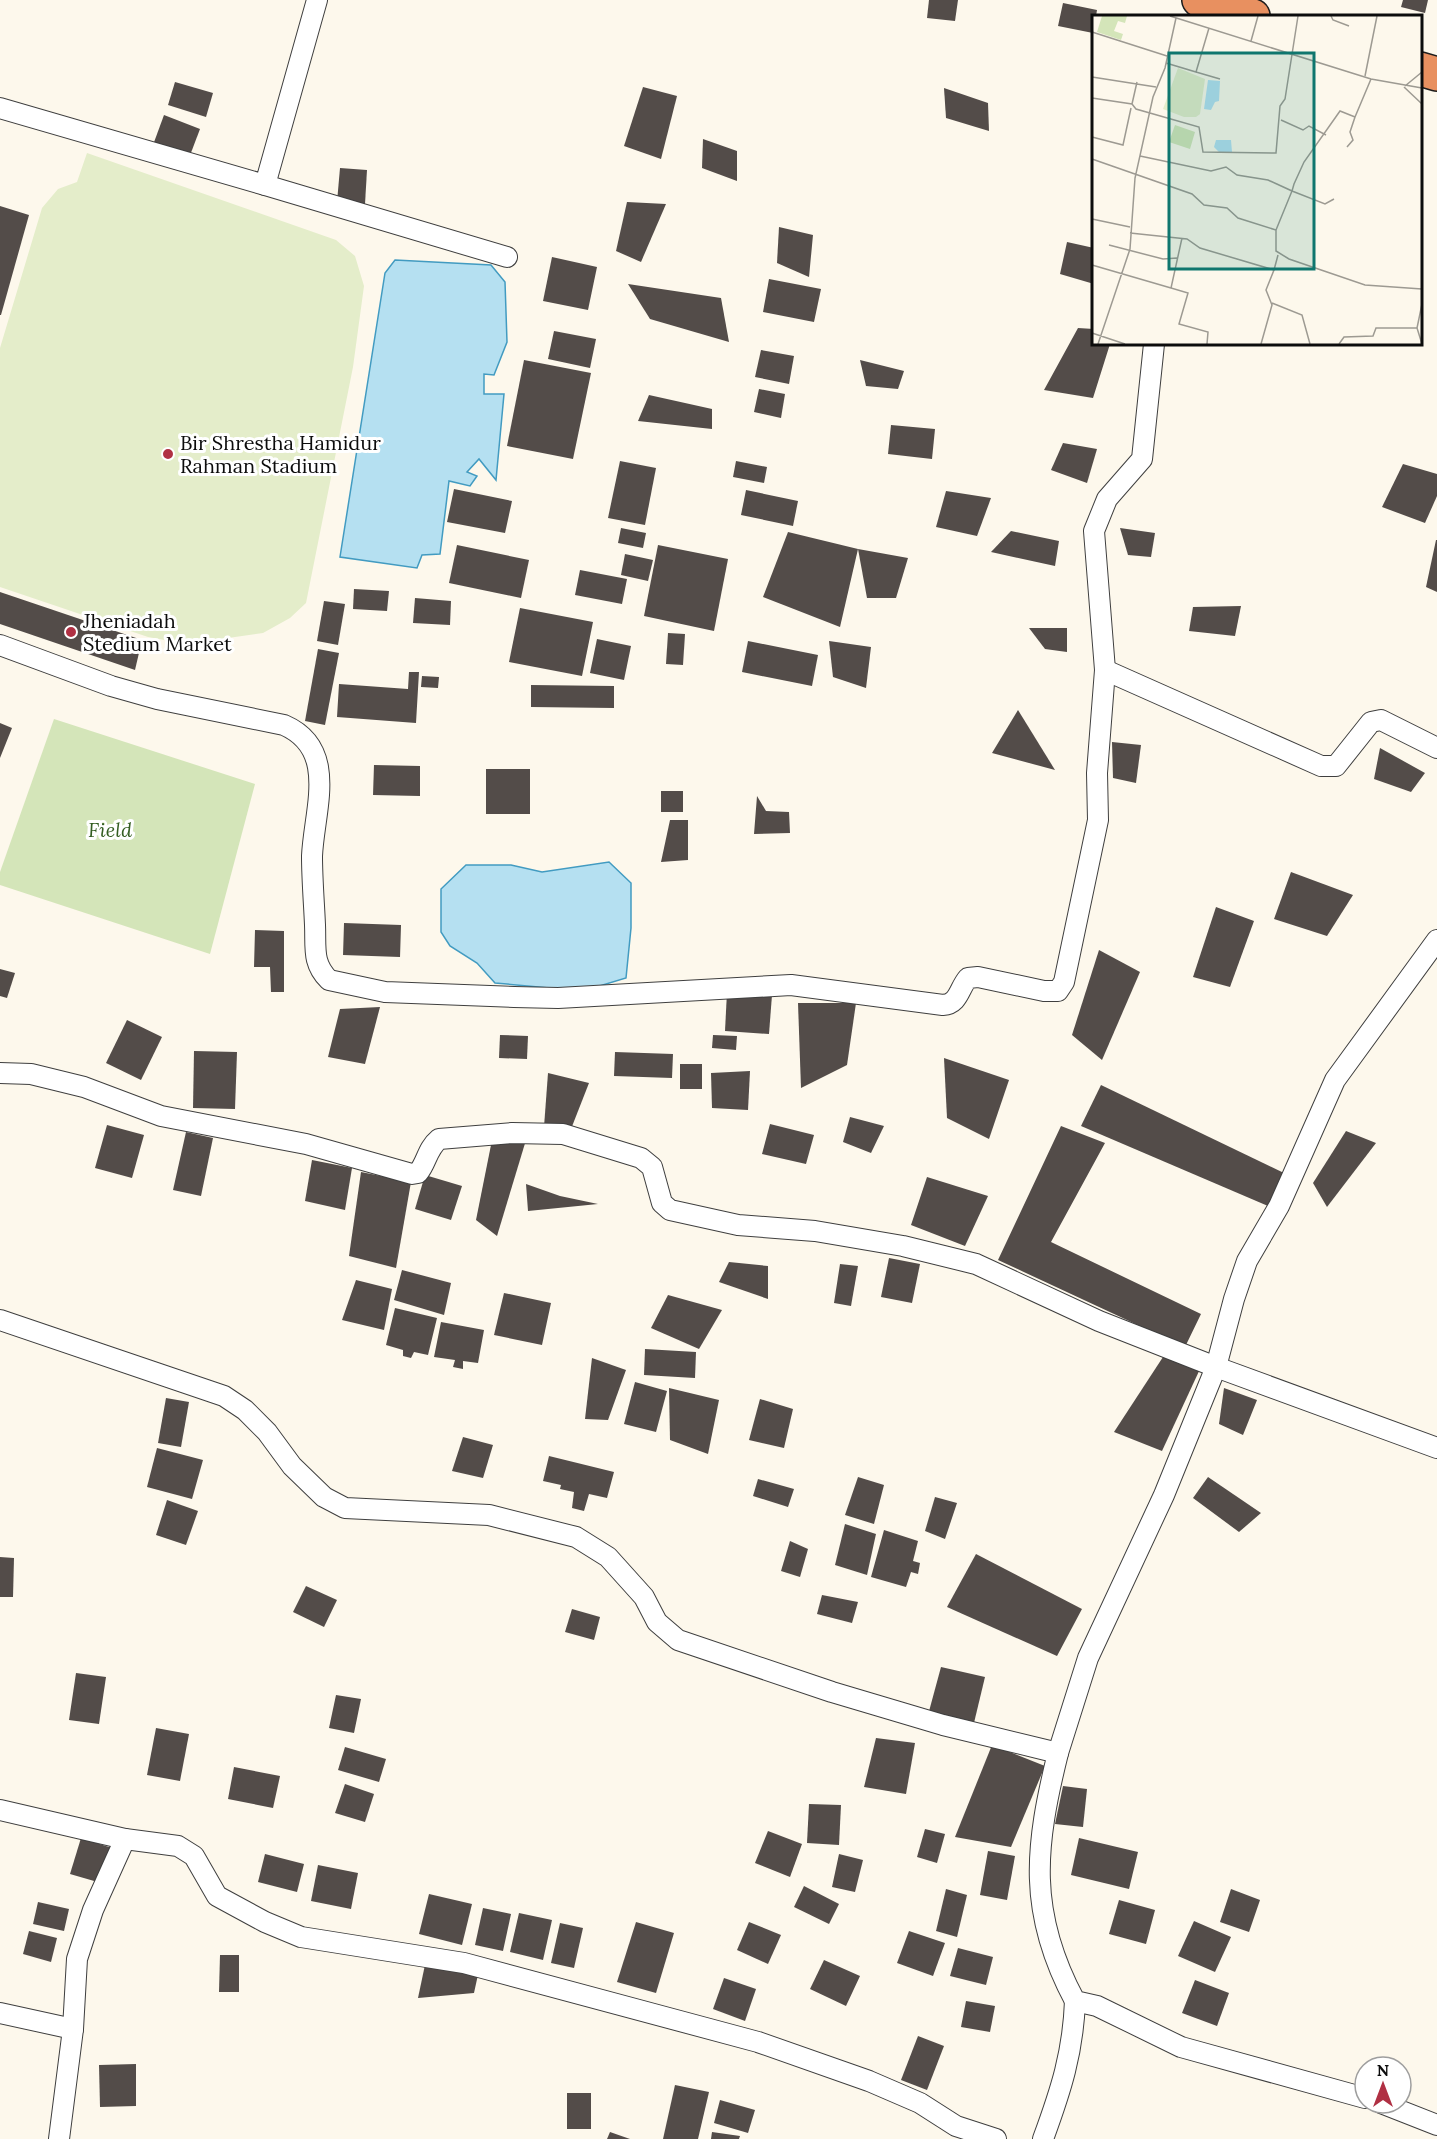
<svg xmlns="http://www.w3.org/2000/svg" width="1437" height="2139" viewBox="0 0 1437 2139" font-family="Lora,serif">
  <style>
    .green { fill: #d4e5b9 }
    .pitch { fill: #e4edca }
    .water { fill: #b5e0f1; stroke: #429bc1; stroke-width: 1.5 }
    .building { fill: #534c49 }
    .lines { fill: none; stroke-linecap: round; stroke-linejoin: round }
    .street-casing { stroke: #3f3f3f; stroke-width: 22 }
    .highway-casing { stroke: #1d1d1d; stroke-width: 36 }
    .street { stroke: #fff; stroke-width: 20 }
    .highway { stroke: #e89060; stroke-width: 33 }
    .poi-dot { fill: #b03043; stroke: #fff; stroke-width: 2 }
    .labels { text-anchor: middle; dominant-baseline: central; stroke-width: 6; stroke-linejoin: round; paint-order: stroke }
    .poi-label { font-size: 20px; fill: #0c0c0c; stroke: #fff; text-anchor: start }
    .park-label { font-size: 20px; font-style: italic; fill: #345e22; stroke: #fff }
    .inset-road { fill: none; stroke: #9d9a92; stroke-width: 1.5 }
    .view { fill: #0f766e; fill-opacity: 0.15; stroke: #0f766e; stroke-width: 3 }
    .inset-edge { fill: none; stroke: #0c0c0c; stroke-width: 3 }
  </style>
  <rect width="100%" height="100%" fill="#fdf8ec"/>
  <polygon class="green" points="54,719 255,784 210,954 0,885 0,872"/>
  <polygon class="pitch" points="87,153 336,240 355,256 364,286 353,367 306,603 290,618 263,633 186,644 148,637 0,587 0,348 42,208 58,189 77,182"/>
  <g class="water">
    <polygon points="395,260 491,265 505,282 507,342 494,375 484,374 484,394 504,394 496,480 479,459 467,472 477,476 470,486 449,481 440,554 422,555 417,568 340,557 385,273"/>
    <polygon points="609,862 631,883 631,928 626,978 583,991 495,983 477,963 450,946 441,932 441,889 466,865 511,865 542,872"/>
  </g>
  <g class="building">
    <polygon points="929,0 958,0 955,21 927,18"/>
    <polygon points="1403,0 1428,0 1425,13 1401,7"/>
    <polygon points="1063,3 1097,10 1096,16 1094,16 1093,33 1058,26"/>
    <polygon points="175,82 213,93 206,117 168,105"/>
    <polygon points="643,87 677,96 661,159 624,146"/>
    <polygon points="944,88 988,103 989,131 946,118"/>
    <polygon points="164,115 200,129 189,158 153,145"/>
    <polygon points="703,139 737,151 737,181 702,168"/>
    <polygon points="340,168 367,170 365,204 337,202"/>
    <polygon points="627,202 666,204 641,262 616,251"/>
    <polygon points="0,206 29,215 1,315 0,315"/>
    <polygon points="779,227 813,235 809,277 777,263"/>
    <polygon points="1067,242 1094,248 1094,284 1060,274"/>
    <polygon points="552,257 597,267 588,310 543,301"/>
    <polygon points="769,279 821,289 814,322 763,312"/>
    <polygon points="628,284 721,298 729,342 650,319"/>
    <polygon points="1078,328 1094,329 1094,344 1110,344 1093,398 1044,390"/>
    <polygon points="554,331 596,339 590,368 548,359"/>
    <polygon points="761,350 794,356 789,384 755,377"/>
    <polygon points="524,360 591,373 573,459 507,446"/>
    <polygon points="860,360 904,371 898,389 866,386"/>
    <polygon points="759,389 785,394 781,418 754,412"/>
    <polygon points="649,395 712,409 712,429 638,421"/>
    <polygon points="891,425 935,429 932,459 888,454"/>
    <polygon points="1063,443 1097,449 1087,483 1051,470"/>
    <polygon points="620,461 656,468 645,525 608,518"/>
    <polygon points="736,461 767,467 764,483 733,477"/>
    <polygon points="1403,464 1437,474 1437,496 1425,523 1382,507"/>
    <polygon points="454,489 512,501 505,533 447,522"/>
    <polygon points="746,490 798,501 793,526 741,515"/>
    <polygon points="946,491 991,498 977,536 936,527"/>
    <polygon points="621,528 646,533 643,548 618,543"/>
    <polygon points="1120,528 1155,533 1151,557 1128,555"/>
    <polygon points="1011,531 1059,541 1055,566 991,552"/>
    <polygon points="788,532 858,549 840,627 763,597"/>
    <polygon points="1436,540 1437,540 1437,592 1426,587"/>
    <polygon points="457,545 529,560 521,598 449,583"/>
    <polygon points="658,545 728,559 714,631 644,616"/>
    <polygon points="858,549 908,558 896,598 867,598"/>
    <polygon points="625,554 653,560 648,581 621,575"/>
    <polygon points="580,570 627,579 622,604 575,595"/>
    <polygon points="354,589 389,591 387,611 353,609"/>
    <polygon points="0,592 142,640 135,670 0,624"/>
    <polygon points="415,598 451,601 450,625 413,623"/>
    <polygon points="324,601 345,604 338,645 317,641"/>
    <polygon points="1241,606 1235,636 1189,631 1193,607"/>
    <polygon points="520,608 593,622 582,676 509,662"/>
    <polygon points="1029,628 1067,628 1067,652 1045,649"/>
    <polygon points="668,633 685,634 683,665 666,664"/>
    <polygon points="597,639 631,646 624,680 590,673"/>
    <polygon points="748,641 818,655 812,686 742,672"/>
    <polygon points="829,641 871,647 866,688 833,677"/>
    <polygon points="318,649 339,653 325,725 305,721"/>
    <polygon points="409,672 419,672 416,723 337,717 339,684 408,689"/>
    <polygon points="422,676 439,677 438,688 421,687"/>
    <polygon points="531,685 614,686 614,708 531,707"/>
    <polygon points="1018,710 1055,770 992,753"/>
    <polygon points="0,723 12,728 0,758"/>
    <polygon points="1112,742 1141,745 1136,783 1113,778"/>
    <polygon points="1380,748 1425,773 1411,792 1374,779"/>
    <polygon points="374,765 420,766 420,796 373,795"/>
    <rect x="486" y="769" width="44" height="45"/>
    <rect x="661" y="791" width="22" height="21"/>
    <polygon points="757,796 766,811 789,812 790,833 754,834"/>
    <polygon points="670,820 688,820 688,860 661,862"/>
    <polygon points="1291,872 1353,895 1327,936 1274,919"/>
    <polygon points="1216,907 1254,921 1230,987 1193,977"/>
    <polygon points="344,923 401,925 400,957 343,955"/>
    <polygon points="255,930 284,931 284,992 271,992 270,967 254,967"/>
    <polygon points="1099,950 1140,972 1102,1060 1072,1035"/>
    <polygon points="0,969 15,973 7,998 0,996"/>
    <polygon points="727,992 772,995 769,1034 725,1031"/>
    <polygon points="798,1003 856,1003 847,1065 801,1088"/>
    <polygon points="380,1007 365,1064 328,1057 340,1009"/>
    <polygon points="127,1020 162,1037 141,1080 106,1063"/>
    <polygon points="500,1035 528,1036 527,1059 499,1058"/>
    <polygon points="713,1035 737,1036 736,1050 712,1048"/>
    <polygon points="194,1051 237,1052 235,1109 193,1108"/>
    <polygon points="615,1052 673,1054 672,1078 614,1076"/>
    <polygon points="944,1058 1009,1080 989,1139 947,1118"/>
    <rect x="680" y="1064" width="22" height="25"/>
    <polygon points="750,1071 748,1110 712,1108 711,1073"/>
    <polygon points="548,1073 589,1083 571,1129 544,1127"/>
    <polygon points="1101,1085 1284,1173 1268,1206 1081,1126"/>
    <polygon points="850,1117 884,1126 871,1153 843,1142"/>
    <polygon points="770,1124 814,1135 806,1164 762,1154"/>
    <polygon points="107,1125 144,1135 132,1178 95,1168"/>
    <polygon points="1061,1126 1105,1143 1051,1242 1201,1314 1185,1347 998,1260"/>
    <polygon points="1346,1131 1376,1143 1327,1207 1313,1183"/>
    <polygon points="186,1132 213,1138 201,1196 173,1190"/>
    <polygon points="526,1140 497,1236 476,1220 491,1145"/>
    <polygon points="312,1160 352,1168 345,1210 305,1201"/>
    <polygon points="361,1172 411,1182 396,1268 349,1256"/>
    <polygon points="425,1175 462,1186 451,1220 415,1209"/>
    <polygon points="927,1177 988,1196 965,1246 911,1225"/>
    <polygon points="526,1184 560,1196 598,1204 528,1211"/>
    <polygon points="889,1258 920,1264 912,1303 881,1297"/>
    <polygon points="729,1262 768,1266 768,1299 719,1282"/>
    <polygon points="840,1264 858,1266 851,1306 834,1303"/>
    <polygon points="402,1270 451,1283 444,1315 394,1300"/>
    <polygon points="356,1280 392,1289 384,1330 342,1320"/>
    <polygon points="504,1293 551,1303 542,1345 494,1335"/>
    <polygon points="668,1295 722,1310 699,1349 651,1328"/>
    <polygon points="395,1308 437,1318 428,1355 414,1352 411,1358 403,1356 403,1350 386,1345"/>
    <polygon points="441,1322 484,1330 478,1363 463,1361 463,1369 453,1367 455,1360 434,1357"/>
    <polygon points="645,1349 696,1352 695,1378 644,1375"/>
    <polygon points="1163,1357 1200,1369 1162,1451 1114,1432"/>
    <polygon points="592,1358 626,1370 608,1420 585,1419"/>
    <polygon points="635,1382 667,1391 656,1432 624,1424"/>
    <polygon points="669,1388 719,1400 708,1454 670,1440"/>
    <polygon points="1224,1388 1257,1400 1243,1435 1219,1424"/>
    <polygon points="166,1398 189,1402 181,1447 158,1443"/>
    <polygon points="760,1399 793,1409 784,1448 749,1440"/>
    <polygon points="463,1437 493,1445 483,1478 452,1471"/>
    <polygon points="157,1448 203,1460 192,1499 147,1487"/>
    <polygon points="549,1456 614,1472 607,1498 589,1494 584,1511 572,1508 574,1492 560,1489 561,1485 543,1481"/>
    <polygon points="858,1477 884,1485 874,1524 845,1515"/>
    <polygon points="1208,1477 1261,1513 1239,1532 1193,1498"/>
    <polygon points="758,1479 794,1489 788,1507 753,1496"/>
    <polygon points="935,1497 957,1503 945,1539 925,1531"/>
    <polygon points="167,1500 198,1511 186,1545 156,1535"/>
    <polygon points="845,1524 876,1534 867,1575 835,1565"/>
    <polygon points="884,1530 918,1541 913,1561 920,1563 918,1574 911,1572 906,1587 871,1577"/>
    <polygon points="790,1541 808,1549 800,1577 781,1571"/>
    <polygon points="976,1554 1082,1609 1057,1656 947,1607"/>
    <polygon points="0,1557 14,1558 13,1597 0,1597"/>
    <polygon points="306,1586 337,1600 324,1627 293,1612"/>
    <polygon points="822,1595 858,1602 852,1623 817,1614"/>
    <polygon points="572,1609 600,1617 594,1640 565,1632"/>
    <polygon points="941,1667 985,1677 973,1727 928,1715"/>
    <polygon points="76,1673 106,1677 99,1724 69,1720"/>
    <polygon points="336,1695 361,1699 354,1733 329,1728"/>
    <polygon points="156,1728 189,1734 180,1781 147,1775"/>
    <polygon points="876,1738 915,1743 906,1794 864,1787"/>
    <polygon points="992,1745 1045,1766 1011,1847 955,1837"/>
    <polygon points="345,1747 386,1759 379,1782 338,1770"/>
    <polygon points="234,1767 280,1776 273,1808 228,1799"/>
    <polygon points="345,1784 374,1794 365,1822 335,1813"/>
    <polygon points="1063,1786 1087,1789 1083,1827 1055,1824"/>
    <polygon points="809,1804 841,1805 839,1845 807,1843"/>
    <polygon points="925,1829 945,1834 937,1863 917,1857"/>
    <polygon points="768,1831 802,1844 790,1877 755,1863"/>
    <polygon points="81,1838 112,1848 101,1883 70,1874"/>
    <polygon points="1079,1838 1138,1852 1129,1889 1071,1875"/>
    <polygon points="988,1851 1015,1856 1007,1900 980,1895"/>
    <polygon points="265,1854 304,1864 297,1892 258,1882"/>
    <polygon points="839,1854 863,1860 855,1892 832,1887"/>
    <polygon points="318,1865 358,1873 351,1909 311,1901"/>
    <polygon points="804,1886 839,1904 829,1924 794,1907"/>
    <polygon points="946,1889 967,1895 957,1937 936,1931"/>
    <polygon points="1231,1889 1260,1900 1249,1932 1220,1922"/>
    <polygon points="429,1894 472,1904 462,1945 419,1934"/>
    <polygon points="1119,1900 1155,1910 1146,1944 1109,1934"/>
    <polygon points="38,1902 69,1909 64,1931 33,1924"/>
    <polygon points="483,1908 511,1914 503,1951 475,1945"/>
    <polygon points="519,1913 552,1920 543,1960 510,1952"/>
    <polygon points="1194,1921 1231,1937 1215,1972 1178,1956"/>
    <polygon points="636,1922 674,1933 656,1993 617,1982"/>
    <polygon points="749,1922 781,1935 768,1964 737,1950"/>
    <polygon points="560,1923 583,1928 574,1968 551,1963"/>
    <polygon points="29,1931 57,1938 51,1962 23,1954"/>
    <polygon points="909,1931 945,1943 933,1976 897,1963"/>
    <polygon points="958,1948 993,1957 986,1985 950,1976"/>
    <polygon points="220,1955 239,1955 239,1992 219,1992"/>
    <polygon points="426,1960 479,1970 474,1993 418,1998"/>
    <polygon points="824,1960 860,1976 846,2006 810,1989"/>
    <polygon points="724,1978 756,1989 745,2021 713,2009"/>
    <polygon points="1195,1980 1229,1993 1217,2026 1182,2013"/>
    <polygon points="966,2001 995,2006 990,2032 961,2027"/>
    <polygon points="918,2036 944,2046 927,2090 901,2080"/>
    <polygon points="136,2064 136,2106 100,2107 99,2065"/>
    <polygon points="675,2085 709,2092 698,2139 663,2139"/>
    <rect x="567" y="2093" width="24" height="36"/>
    <polygon points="720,2100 755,2110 748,2133 714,2123"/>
    <polygon points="610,2132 630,2139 607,2139"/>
    <polygon points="712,2132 740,2136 739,2139 711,2139"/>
  </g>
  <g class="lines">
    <g class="street-casing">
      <g id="street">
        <polyline points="0,108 265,185 317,0"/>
        <polyline points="265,185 507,257"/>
        <path d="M0 645 111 686 157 699 284 725C339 749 314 810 312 856 312 879 314 902 315 925 316 948 312 963 329 980L385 992 514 997 558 998 791 985 943 1005C959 1004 959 988 968 978L978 977 1044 991H1058L1064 982 1098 820 1097 773 1105 670 1094 531 1107 499 1142 459 1154 344"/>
        <polyline points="1105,670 1321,766 1336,766 1371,722 1381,720 1437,748"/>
        <polyline points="1437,940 1335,1080 1279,1206 1247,1261 1234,1299 1216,1367 1437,1448"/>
        <path d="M0 1073 31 1074 84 1087 161 1116 306 1144 412 1174 418 1173C427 1162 427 1149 439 1139L512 1133 563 1134 641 1158 652 1167 662 1203 670 1210 738 1225 815 1231 903 1246 976 1264 1099 1321 1216 1367 1164 1495 1088 1658 1058 1753"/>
        <path d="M0 1320 224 1396 245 1410 267 1432 292 1466 324 1497 345 1508 489 1515 576 1537 608 1557 644 1597 657 1622 678 1640 832 1692 943 1725 1058 1753C1035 1846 1027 1912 1075 2001L1097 2006 1181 2047 1365 2098"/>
        <polyline points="0,1810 125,1839 178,1846 194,1856 217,1896 265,1922 301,1937 464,1963 758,2042 869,2081 920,2103 956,2126 996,2139"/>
        <polyline points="0,2013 73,2029"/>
        <polyline points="1381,2103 1437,2125"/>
        <polyline points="59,2139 73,2029 77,1959 93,1910 125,1839"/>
        <path d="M1043 2139C1061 2090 1073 2053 1075 2001"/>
      </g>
    </g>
    <g class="highway-casing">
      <g id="highway">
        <polyline points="1199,0 1253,16"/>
        <polyline points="1420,69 1437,74"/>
      </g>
    </g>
    <use href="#street" class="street"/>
    <use href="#highway" class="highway"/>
  </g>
  <g class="poi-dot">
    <circle cx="168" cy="454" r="6"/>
    <circle cx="71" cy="632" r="6"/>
  </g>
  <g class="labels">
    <g class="poi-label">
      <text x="180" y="442">Bir Shrestha Hamidur<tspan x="180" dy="23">Rahman Stadium</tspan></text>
      <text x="83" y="620">Jheniadah<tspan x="83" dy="23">Stedium Market</tspan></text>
    </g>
    <g class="park-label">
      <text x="110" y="829">Field</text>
    </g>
  </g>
  <g transform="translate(1092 15)">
    <rect width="330" height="330" fill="#fdf8ec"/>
    <path d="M10 1H35L33 8 26 6 22 16 31 19 29 25 5 17ZM83 110 103 117 98 134 77 127Z" fill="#d4e5b9"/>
    <path d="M86 53 113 64 108 99 104 102H92L71 94Z" fill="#e4edca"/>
    <path d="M116 65 128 66 127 86 123 87 119 95 112 94ZM124 125H139L140 137H127L122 132Z" fill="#b5e0f1"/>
    <path class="inset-road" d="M78 1 279 64 330 73M239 1 241 5 257 11M0 17 75 41M159 26 166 1M74 48 104 57 117 13M104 57 128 64M273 61 285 1M0 62 64 72M313 71 330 57M312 72 330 89M0 83 40 89 44 94 107 112 111 137 184 138 188 91 193 84 206 1M40 89 45 67M189 105 211 115 217 111 234 120M0 122 31 130 39 93M255 132 261 125 258 117 263 102M48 141 119 156 134 152 145 160 176 165 200 176 184 215M0 144 100 179 112 190 135 193 146 203 184 215V236L197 244 273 270 330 274M242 184 233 189 200 176 202 169 212 147 248 96 263 102 279 64M0 204 38 212M38 218 95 224 108 233 182 255 186 240M90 223 79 273 96 278 87 309 116 317 115 329M17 230 71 244 85 243M0 250 79 273M180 288 210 300 218 329M0 318 33 329M6 329 38 234 43 163 61 82 73 53 84 3M169 329 180 290 174 275 182 255M247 329 252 322 281 321 284 313H325M330 329 325 313 330 289"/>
    <path class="view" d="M77 38H222V254H77Z"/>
    <rect width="330" height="330" class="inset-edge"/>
  </g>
  <g transform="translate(1383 2085)"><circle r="28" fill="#ffffff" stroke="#9e9e9e" stroke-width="1.5"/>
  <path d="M0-4.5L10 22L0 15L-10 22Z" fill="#b03043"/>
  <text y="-9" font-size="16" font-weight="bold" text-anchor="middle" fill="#0c0c0c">N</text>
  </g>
</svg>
